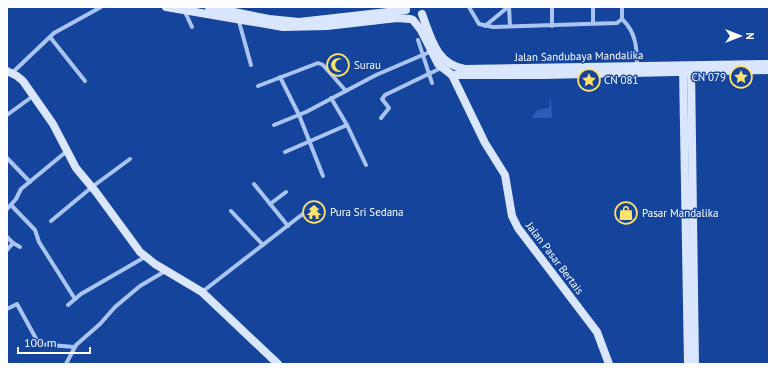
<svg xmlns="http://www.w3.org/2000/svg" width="776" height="371" viewBox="0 0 776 371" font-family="'PT Sans',sans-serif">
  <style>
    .green { fill: #285eba }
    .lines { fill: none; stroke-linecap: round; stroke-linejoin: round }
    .street { stroke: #abc5f3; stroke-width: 4 }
    .secondary { stroke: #dae6fd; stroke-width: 8 }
    .labels { text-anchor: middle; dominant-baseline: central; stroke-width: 3; stroke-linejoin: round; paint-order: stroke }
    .street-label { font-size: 11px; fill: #fff; stroke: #15449c }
    .poi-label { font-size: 11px; fill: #fff; stroke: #15449c; text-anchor: start }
  </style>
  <rect width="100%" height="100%" fill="#15449c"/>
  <polygon class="green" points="550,100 551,100 552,118 532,118 537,110 549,108"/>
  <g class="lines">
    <g class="street">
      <polyline points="469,7 479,24 493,27 617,23 622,19 622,7"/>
      <polyline points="509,7 510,26"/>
      <polyline points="552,7 552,26"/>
      <polyline points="184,10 192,27"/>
      <polyline points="238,18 251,65"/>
      <path d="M622 19C636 32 637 48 637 66"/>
      <polyline points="593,23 593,7"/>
      <polyline points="485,26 508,7"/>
      <polyline points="50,37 85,81"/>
      <polyline points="418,40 432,83"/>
      <polyline points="12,73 54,33 101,7"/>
      <polyline points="280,77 299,115 323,176"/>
      <polyline points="258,86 318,63 323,65 346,91"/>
      <polyline points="331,98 347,125 366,165"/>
      <polyline points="7,115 33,96"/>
      <polyline points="381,118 389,108 382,99 385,95 441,68"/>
      <polyline points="274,125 306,112 376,75 432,51"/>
      <polyline points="285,152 347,125"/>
      <polyline points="7,158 30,182"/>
      <polyline points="254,184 288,226"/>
      <polyline points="270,204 286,192"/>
      <polyline points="11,205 35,230 39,242 75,299"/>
      <polyline points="7,209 16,199 21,189 67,151"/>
      <polyline points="231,211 263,245"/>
      <polyline points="51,221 92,187 130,159"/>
      <polyline points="7,237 13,243 7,250"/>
      <polyline points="13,243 20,247"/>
      <polyline points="202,292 304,213"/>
      <polyline points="68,305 81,294 145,257"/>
      <polyline points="7,309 17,304 39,344 74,347"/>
      <polyline points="66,364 76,345 100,324 115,307 140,286 167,270"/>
    </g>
    <g class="secondary">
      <polyline points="166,7 283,27 327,26 397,18 410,19"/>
      <polyline points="209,7 269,19 299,22 406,10"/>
      <path d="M422 14C431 38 436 64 465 69L769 64"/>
      <polyline points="413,20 421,30 438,64 452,75 543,75 769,70"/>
      <polyline points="683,67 688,364"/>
      <polyline points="691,67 695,364"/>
      <polyline points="7,71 17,76 23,81 53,124 76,168 96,192 140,252 155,264 202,292 278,364"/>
      <polyline points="452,75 485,143 505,175 512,216 518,228 597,332 609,364"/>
    </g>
  </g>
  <defs>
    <g id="mosque-ring" transform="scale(1.15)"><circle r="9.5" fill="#15449c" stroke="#ffe16d" stroke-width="1.5"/><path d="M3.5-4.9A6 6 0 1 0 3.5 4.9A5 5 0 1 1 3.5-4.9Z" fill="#ffe16d"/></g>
    <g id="sight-ring" transform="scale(1.15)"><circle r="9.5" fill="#15449c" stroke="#ffe16d" stroke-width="1.5"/><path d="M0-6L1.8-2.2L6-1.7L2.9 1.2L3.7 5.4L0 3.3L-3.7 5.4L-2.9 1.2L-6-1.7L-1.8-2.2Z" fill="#ffe16d"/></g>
    <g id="temple-ring" transform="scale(1.15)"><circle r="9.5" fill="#15449c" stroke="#ffe16d" stroke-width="1.5"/><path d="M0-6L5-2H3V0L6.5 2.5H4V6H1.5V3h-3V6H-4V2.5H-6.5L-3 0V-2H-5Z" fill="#ffe16d"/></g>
    <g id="shop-ring" transform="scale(1.15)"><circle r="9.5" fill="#15449c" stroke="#ffe16d" stroke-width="1.5"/><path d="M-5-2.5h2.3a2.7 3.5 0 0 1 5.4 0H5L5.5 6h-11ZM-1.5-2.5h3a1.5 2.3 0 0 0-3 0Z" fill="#ffe16d"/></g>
  </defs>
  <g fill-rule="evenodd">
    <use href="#mosque-ring" x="338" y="65"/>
    <use href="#sight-ring" x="741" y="77"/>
    <use href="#sight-ring" x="589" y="80"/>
    <use href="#temple-ring" x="314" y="212"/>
    <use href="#shop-ring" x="626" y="213"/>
  </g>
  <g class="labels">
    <g class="street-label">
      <text transform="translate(579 56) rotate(-1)">Jalan Sandubaya Mandalika</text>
      <text transform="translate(555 258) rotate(53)">Jalan Pasar Bertais</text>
    </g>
    <g class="poi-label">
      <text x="354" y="65">Surau</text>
      <text x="726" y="77" text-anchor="end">CN 079</text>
      <text x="604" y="80">CN 081</text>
      <text x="330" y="212">Pura Sri Sedana</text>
      <text x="642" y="213">Pasar Mandalika</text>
    </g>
  </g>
  <rect width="776" height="371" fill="none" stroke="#ffffff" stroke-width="16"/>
  <g transform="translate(740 36) rotate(90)" stroke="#15449c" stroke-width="3" paint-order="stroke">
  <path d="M0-3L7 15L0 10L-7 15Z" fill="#ffffff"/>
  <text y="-6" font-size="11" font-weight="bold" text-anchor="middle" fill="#ffffff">N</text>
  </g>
  <path d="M18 347v6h72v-6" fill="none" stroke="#ffffff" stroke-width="2"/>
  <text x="24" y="347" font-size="12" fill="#ffffff" stroke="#15449c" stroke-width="3" paint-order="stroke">100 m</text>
</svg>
